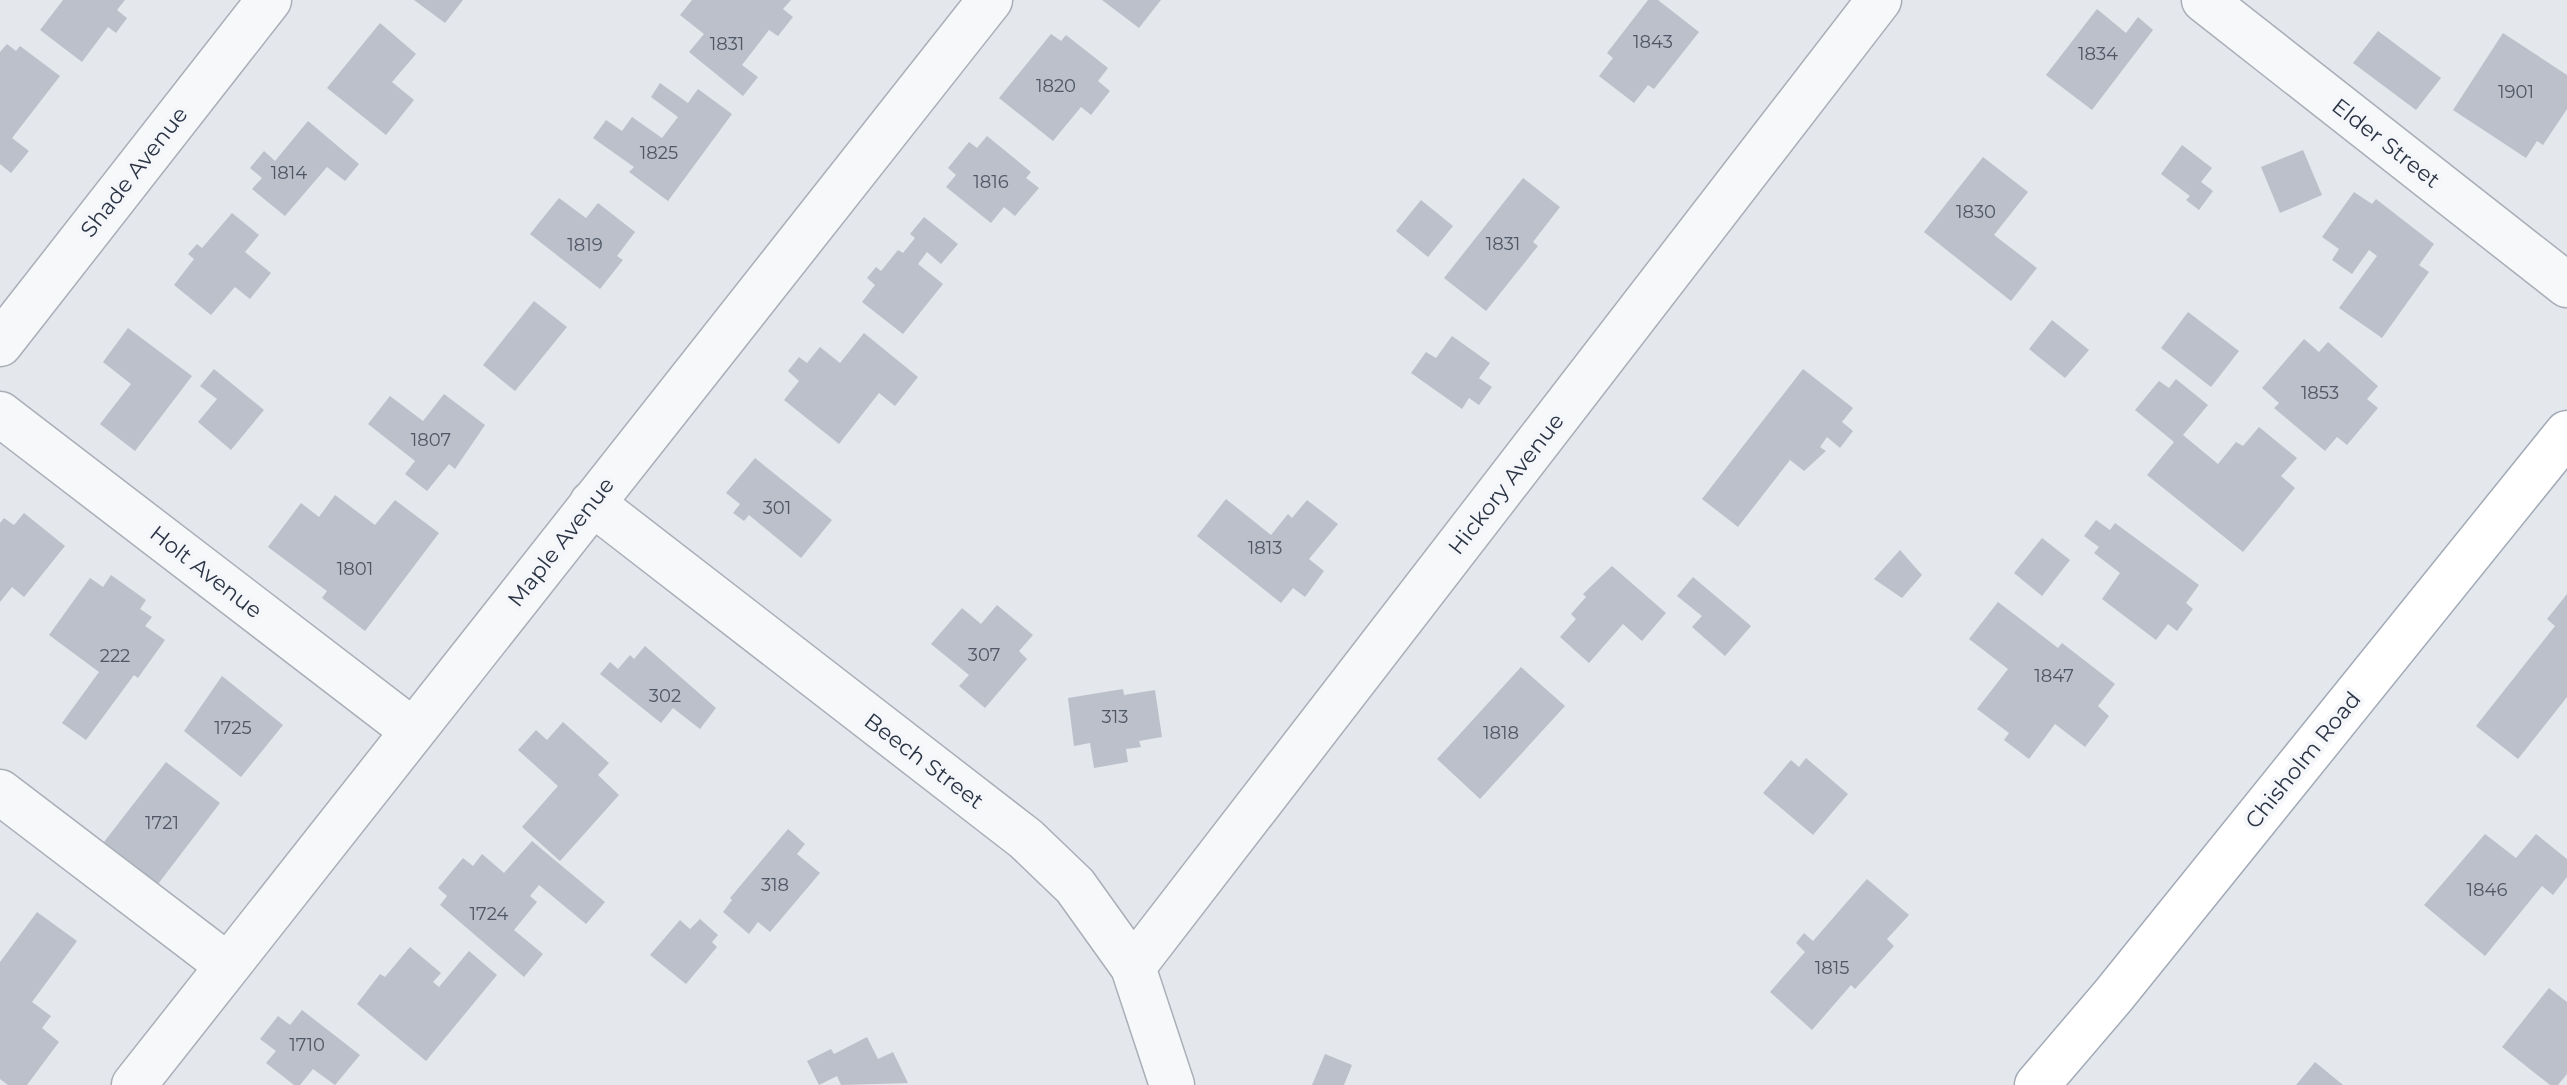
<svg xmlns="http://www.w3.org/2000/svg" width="2567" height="1085" viewBox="0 0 2567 1085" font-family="Montserrat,sans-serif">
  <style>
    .building { fill: #bbc0ca }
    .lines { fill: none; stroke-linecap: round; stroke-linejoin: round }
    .minor-casing { stroke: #a9aeb7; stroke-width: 47 }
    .major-casing { stroke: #a3abb8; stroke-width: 47 }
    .minor { stroke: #f7f8fa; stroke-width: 44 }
    .major { stroke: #fff; stroke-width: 44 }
    .labels { text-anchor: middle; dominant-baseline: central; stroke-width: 8; stroke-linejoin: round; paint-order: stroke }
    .number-label { font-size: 18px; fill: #4f5766 }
    .street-label { font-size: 22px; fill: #2b3445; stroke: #f4f6f9 }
  </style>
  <rect width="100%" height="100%" fill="#e4e7ec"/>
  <g class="building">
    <polygon points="63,0 125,0 117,10 127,18 116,33 108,27 82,62 40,30"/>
    <polygon points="414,0 463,0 445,23"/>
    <polygon points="692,0 791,0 783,9 793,17 778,36 769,30 742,65 758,77 743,96 689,52 704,34 680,15"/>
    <polygon points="1102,0 1161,0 1139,28"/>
    <polygon points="1648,0 1658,0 1699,32 1654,89 1648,85 1634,103 1599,76 1613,58 1607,53"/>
    <polygon points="2097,9 2126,33 2138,17 2153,30 2092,110 2046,75"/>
    <polygon points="380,23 416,54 392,82 414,100 386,135 327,88"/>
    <polygon points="2378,31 2441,78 2416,110 2353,63"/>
    <polygon points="2503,33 2567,75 2567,109 2543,145 2537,141 2526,158 2453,110"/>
    <polygon points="1051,34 1061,41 1066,35 1108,68 1098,81 1110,91 1091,115 1081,107 1053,141 999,98"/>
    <polygon points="7,44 16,51 20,46 60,76 12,138 29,151 11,173 0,164 0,52"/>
    <polygon points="660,83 688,103 698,89 732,114 668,201 629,172 634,167 593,138 606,120 622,131 632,117 662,138 678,117 651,97"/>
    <polygon points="308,121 359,164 345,181 327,167 285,216 252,189 262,178 250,168 264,151 275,161"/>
    <polygon points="987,136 1031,172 1026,178 1039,188 1015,216 1004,207 991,223 946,187 956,175 948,168 969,142 977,148"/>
    <polygon points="2182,145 2212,168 2201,182 2213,191 2199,210 2186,200 2190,196 2161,174"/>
    <polygon points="2303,150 2322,195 2280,213 2261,167"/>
    <polygon points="1983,157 2028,192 1994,235 2037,268 2011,301 1924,232"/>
    <polygon points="1523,178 1560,207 1533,242 1538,246 1486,311 1444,278"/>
    <polygon points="2354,192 2372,204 2376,199 2434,244 2419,265 2429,272 2382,338 2339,308 2377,256 2369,250 2352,274 2332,260 2339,249 2322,237"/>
    <polygon points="559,198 586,218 598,203 635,232 617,256 623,260 600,289 530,234"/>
    <polygon points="1421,200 1453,226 1428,257 1396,231"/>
    <polygon points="232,213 259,235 245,252 271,273 250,299 235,287 211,315 174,285 194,259 188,254 197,244 202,248"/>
    <polygon points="924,217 958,244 941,264 927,252 918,264 943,284 903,334 862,302 875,285 867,278 876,267 881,271 898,250 903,253 915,238 910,234"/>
    <polygon points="534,301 567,327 515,391 483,365"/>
    <polygon points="2188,312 2239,351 2211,387 2161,348"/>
    <polygon points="2052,320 2089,350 2065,378 2029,349"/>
    <polygon points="128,328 192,376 135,451 100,424 131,384 103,362"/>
    <polygon points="864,333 918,377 895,406 879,393 839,444 784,400 799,381 788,371 799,357 807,363 820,347 840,363"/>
    <polygon points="1452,336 1490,363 1479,378 1492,387 1479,405 1469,398 1462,409 1411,373 1426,352 1436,358"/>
    <polygon points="2304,339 2319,352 2328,342 2378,386 2367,399 2378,408 2347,445 2337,437 2325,451 2274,408 2279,403 2262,388"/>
    <polygon points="214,369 264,410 231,450 198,422 217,399 200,386"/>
    <polygon points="1803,369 1853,408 1842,422 1853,431 1840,448 1827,437 1820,447 1826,451 1804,471 1790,460 1738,527 1702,499"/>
    <polygon points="2176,379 2208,405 2183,435 2218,464 2236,442 2243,446 2259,427 2297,458 2281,476 2295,488 2243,552 2147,475 2174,442 2135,410 2159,381 2169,388"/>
    <polygon points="444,394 485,425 455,469 449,464 427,491 405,474 415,461 368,424 390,396 423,421"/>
    <polygon points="755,458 832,520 801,558 749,515 744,521 733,513 740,504 726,493"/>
    <polygon points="335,495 375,525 395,500 439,533 365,631 322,598 327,591 268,547 301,503 319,517"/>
    <polygon points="1226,499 1271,535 1288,514 1292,518 1307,500 1338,524 1309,559 1324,571 1305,597 1293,588 1281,603 1197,536"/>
    <polygon points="24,513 65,546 24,597 12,587 0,602 0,523 4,518 14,525"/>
    <polygon points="2096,520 2110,530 2115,523 2199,585 2186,603 2193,609 2177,631 2168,624 2156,640 2102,599 2120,573 2094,553 2099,547 2084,536"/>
    <polygon points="2042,538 2070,560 2042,596 2014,573"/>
    <polygon points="1900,550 1922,575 1902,598 1874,579"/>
    <polygon points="1612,566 1666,613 1642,641 1623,624 1589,663 1560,637 1576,619 1571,614 1586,597 1583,594"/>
    <polygon points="111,575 146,600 140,609 152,617 145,626 165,640 138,678 134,675 86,740 62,723 99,672 49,635 90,578 103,587"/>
    <polygon points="1693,577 1751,626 1725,656 1692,627 1702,616 1677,596"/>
    <polygon points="2567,594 2567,697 2518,759 2476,726 2555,626 2547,619"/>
    <polygon points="1998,602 2058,648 2062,643 2115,684 2098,706 2109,716 2085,747 2055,724 2029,759 2004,740 2009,733 1977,709 2008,669 1969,639"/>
    <polygon points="997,605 1033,635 1019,651 1027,659 985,708 959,686 969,675 931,644 962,608 981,624"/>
    <polygon points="645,646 716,708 700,729 673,708 661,723 600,674 610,662 618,669 630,655 634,659"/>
    <polygon points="1521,667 1565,706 1480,799 1437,759"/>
    <polygon points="222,676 283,725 241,777 184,731"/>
    <polygon points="1123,689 1124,695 1155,690 1162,737 1139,741 1141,747 1126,749 1128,762 1094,768 1090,743 1074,746 1068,698"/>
    <polygon points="563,722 609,763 598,775 619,795 560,861 522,827 558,786 518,750 536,730 547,740"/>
    <polygon points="1806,758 1848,794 1813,835 1763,793 1791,760 1799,767"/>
    <polygon points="166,762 220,803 158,884 104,842"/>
    <polygon points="788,829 805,844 797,854 820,873 770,932 758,922 749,934 723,912 732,900 730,898"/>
    <polygon points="2485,834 2516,858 2536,834 2567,859 2567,877 2553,895 2542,886 2485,956 2424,905"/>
    <polygon points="532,841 605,902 586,924 539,885 530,896 537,902 514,930 543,954 524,977 440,905 447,896 438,888 463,858 473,866 482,854 504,873"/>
    <polygon points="1867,879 1909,915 1887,939 1894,946 1855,989 1851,985 1812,1030 1770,992 1805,952 1796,943 1804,933 1813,941"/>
    <polygon points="37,912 77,941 32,1002 51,1016 42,1028 59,1042 27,1085 8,1085 0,1079 0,962"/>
    <polygon points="700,919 718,935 712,942 717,947 686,984 650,955 680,920 690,929"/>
    <polygon points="410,947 441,973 433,982 439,987 469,951 497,975 426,1061 357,1004 380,974 385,977"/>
    <polygon points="2549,988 2567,1002 2567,1074 2558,1085 2550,1085 2502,1047"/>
    <polygon points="302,1010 360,1055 335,1085 313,1069 300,1085 294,1085 266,1063 276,1051 260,1039 278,1016 290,1025"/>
    <polygon points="867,1037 878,1059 893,1052 908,1083 841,1085 837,1076 819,1085 807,1061 831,1049 834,1054"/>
    <polygon points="1325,1054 1352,1065 1344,1085 1312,1085"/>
    <polygon points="2315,1062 2343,1085 2296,1085"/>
  </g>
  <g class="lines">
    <g class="minor-casing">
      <g id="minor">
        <polyline points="2204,0 2567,285"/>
        <polyline points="0,344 269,0"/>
        <polyline points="0,414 412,730"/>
        <polyline points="592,503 1026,839 1075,886 1133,967 1172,1085"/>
        <polyline points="0,792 227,965"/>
        <polyline points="1133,967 1879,0"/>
        <polyline points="134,1085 990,0"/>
      </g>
    </g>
    <g class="major-casing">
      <polyline id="major" points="2037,1085 2113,996 2567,433"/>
    </g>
    <use href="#minor" class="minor"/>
    <use href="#major" class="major"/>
  </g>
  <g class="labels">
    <g class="number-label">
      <text x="1653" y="42">1843</text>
      <text x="727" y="44">1831</text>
      <text x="2098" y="54">1834</text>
      <text x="1056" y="86">1820</text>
      <text x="2516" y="92">1901</text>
      <text x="659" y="153">1825</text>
      <text x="289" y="173">1814</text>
      <text x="991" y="182">1816</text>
      <text x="1976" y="212">1830</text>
      <text x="1503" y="244">1831</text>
      <text x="585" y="245">1819</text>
      <text x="2320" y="393">1853</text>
      <text x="431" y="440">1807</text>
      <text x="777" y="508">301</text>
      <text x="1265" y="548">1813</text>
      <text x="355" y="569">1801</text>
      <text x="984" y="655">307</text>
      <text x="115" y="656">222</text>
      <text x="2054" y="676">1847</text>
      <text x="665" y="696">302</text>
      <text x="1115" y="717">313</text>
      <text x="233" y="728">1725</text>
      <text x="1501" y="733">1818</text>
      <text x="162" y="823">1721</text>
      <text x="775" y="885">318</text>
      <text x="2487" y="890">1846</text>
      <text x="489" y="914">1724</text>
      <text x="1832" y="968">1815</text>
      <text x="307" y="1045">1710</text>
    </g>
    <g class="street-label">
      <text transform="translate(2386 143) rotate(38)">Elder Street</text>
      <text transform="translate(134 172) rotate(-52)">Shade Avenue</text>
      <text transform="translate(1506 484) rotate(-52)">Hickory Avenue</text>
      <text transform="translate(561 542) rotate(-52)">Maple Avenue</text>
      <text transform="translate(206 572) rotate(38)">Holt Avenue</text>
      <text transform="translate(2303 760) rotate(-51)">Chisholm Road</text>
      <text transform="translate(924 761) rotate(37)">Beech Street</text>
    </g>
  </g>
</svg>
